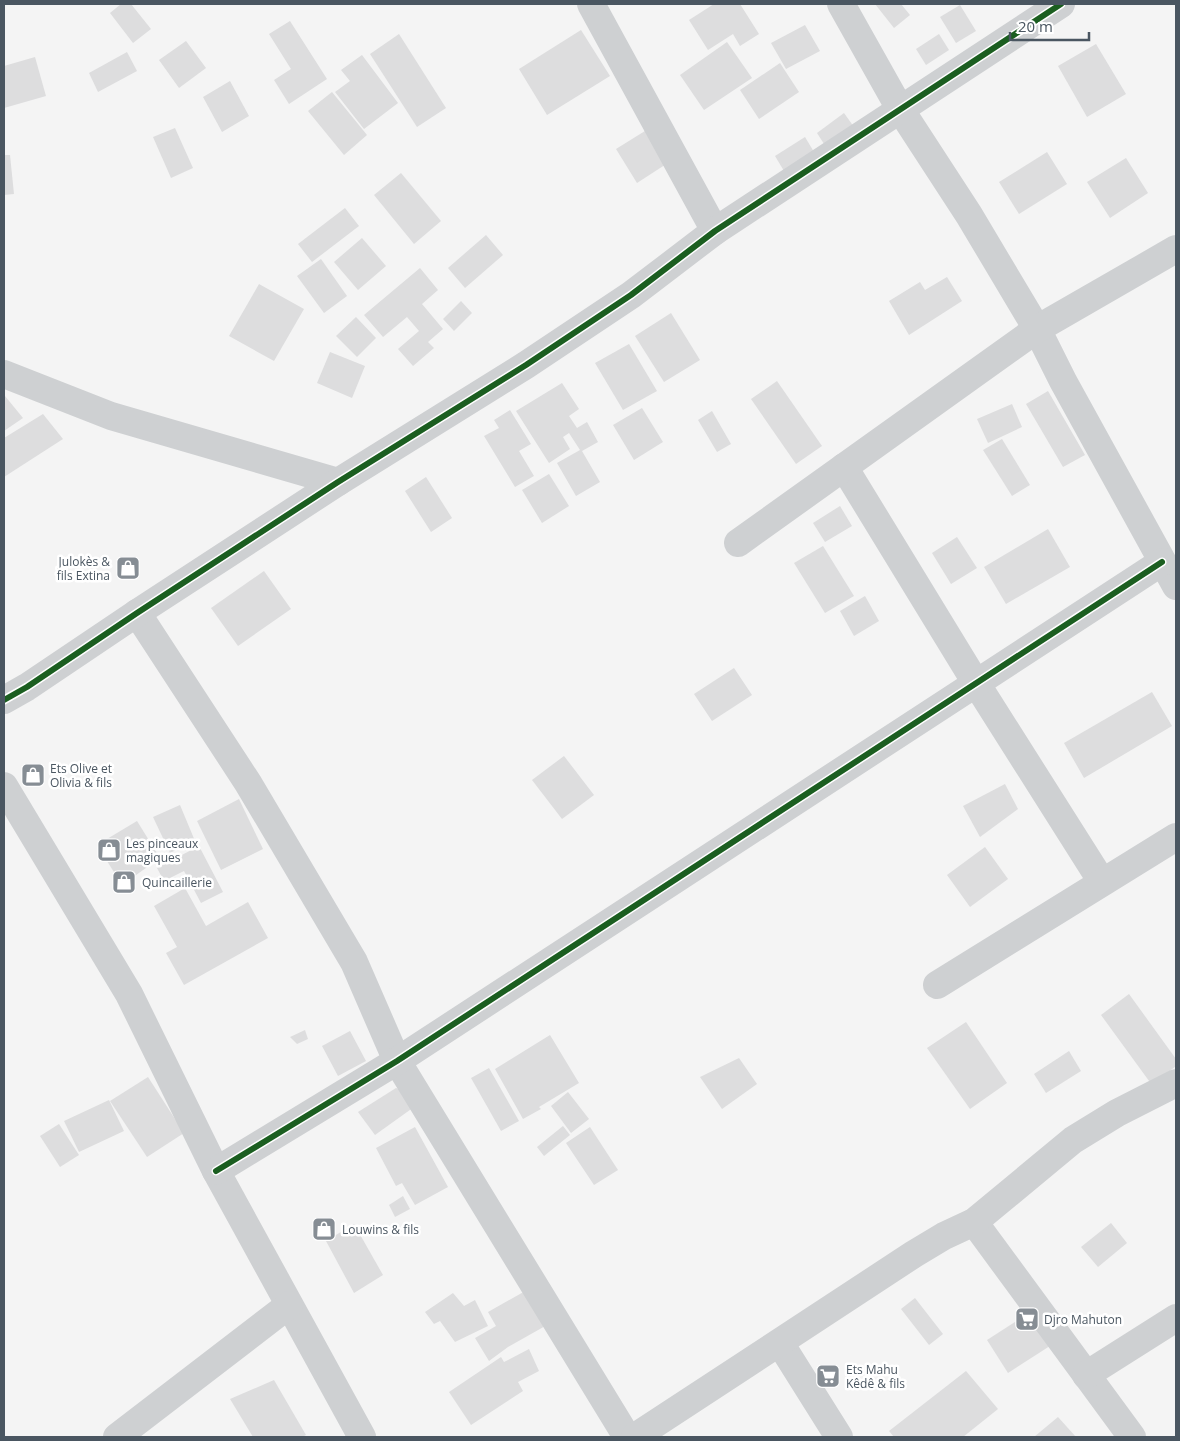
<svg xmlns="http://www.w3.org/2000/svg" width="1180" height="1441" viewBox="0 0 1180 1441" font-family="'Open Sans',sans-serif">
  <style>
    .building { fill: #ddddde }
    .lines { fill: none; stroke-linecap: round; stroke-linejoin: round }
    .minor { stroke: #ced0d2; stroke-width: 28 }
    .cycleway-casing { stroke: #fff; stroke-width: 9 }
    .cycleway { stroke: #1b5e20; stroke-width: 6 }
    .labels { text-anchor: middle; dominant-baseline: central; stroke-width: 5; stroke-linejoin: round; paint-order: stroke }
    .poi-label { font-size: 12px; fill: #4a5661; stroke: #fff; text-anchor: start }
  </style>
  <rect width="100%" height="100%" fill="#f4f4f4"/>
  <g class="building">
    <polygon points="121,4 131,4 151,29 133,43 110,13"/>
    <polygon points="714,4 740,4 759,34 740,46 733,34 708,50 689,20"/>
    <polygon points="875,4 901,4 910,15 894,28"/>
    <polygon points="960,5 976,31 956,43 940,17"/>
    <polygon points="290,21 327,79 289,104 274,80 291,69 269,34"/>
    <polygon points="805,25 820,51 786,69 771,43"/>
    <polygon points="581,30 610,76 547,115 519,69"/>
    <polygon points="399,34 446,108 417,127 370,54"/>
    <polygon points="939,34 949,50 926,65 916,49"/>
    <polygon points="186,41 206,68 179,88 159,60"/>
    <polygon points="727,42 752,78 704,110 680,75"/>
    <polygon points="1096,44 1126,94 1087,117 1058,66"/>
    <polygon points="127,52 137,71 98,92 89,73"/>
    <polygon points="362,55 398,103 364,129 335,92 350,81 341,70"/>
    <polygon points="35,57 46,96 4,108 4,66"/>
    <polygon points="780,63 799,92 759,119 740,90"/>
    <polygon points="230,81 249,116 222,132 203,97"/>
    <polygon points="332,92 367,135 344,155 308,111"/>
    <polygon points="844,113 854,127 826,147 817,133"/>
    <polygon points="653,126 674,159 637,183 616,149"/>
    <polygon points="175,128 193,168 171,178 153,137"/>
    <polygon points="805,137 817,157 787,176 775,156"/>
    <polygon points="1047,152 1067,184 1019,214 999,182"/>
    <polygon points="4,155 10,155 14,194 4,195"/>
    <polygon points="1126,158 1148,193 1110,218 1087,182"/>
    <polygon points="401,173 441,221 414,244 374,195"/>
    <polygon points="345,208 359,226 312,262 298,244"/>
    <polygon points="486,235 503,255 465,288 448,268"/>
    <polygon points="362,238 386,266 358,290 334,262"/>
    <polygon points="321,259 347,296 324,313 297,276"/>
    <polygon points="420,268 438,290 422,304 443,329 428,342 434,348 413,366 398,349 419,331 407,317 383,337 364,315"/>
    <polygon points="947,277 962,301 909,335 889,301 920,282 925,290"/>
    <polygon points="259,284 304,309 274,361 229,336"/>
    <polygon points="461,301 472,313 454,331 443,319"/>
    <polygon points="671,313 700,360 664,382 635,336"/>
    <polygon points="356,317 376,338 357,357 336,336"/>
    <polygon points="629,344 657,391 623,410 595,363"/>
    <polygon points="330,352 365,366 352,398 317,383"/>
    <polygon points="777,381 822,446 796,464 751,399"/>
    <polygon points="562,383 579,409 569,416 577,428 587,422 598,442 582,451 600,482 576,496 557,463 580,450 569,433 563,437 570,449 549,463 516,411"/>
    <polygon points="1048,391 1085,455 1063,467 1026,404"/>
    <polygon points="5,396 23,418 4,431 4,397"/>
    <polygon points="1012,404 1022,427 988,443 977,419"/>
    <polygon points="642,408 663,442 634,460 613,425"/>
    <polygon points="510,410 531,444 519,451 534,476 515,487 484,436 499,428 494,420"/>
    <polygon points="712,411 731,444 717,452 698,420"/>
    <polygon points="43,414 63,439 4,477 4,438"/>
    <polygon points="1002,439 1030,485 1012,496 983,450"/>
    <polygon points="549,474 569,506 542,523 522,490"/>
    <polygon points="426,477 452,518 431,532 405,491"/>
    <polygon points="840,506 852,526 825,542 813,523"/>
    <polygon points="1048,529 1070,567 1006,604 984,567"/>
    <polygon points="957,537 977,568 951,584 932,553"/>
    <polygon points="823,546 854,596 825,613 794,563"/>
    <polygon points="264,571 291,609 238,646 211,608"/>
    <polygon points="865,596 879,621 854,636 840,611"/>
    <polygon points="734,668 752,695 712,721 694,694"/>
    <polygon points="1152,692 1172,726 1084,778 1064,743"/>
    <polygon points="564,756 594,795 562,819 532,780"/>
    <polygon points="1005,784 1018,809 980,837 963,806"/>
    <polygon points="239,799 263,849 221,870 197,821"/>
    <polygon points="180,805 195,841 170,853 153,817"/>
    <polygon points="137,821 160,858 122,885 97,845"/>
    <polygon points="199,846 223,892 201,903 184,871 164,881 157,868"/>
    <polygon points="985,847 1008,879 970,907 947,875"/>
    <polygon points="185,888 206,926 248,902 268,938 184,985 166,953 177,947 154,906"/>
    <polygon points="1129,994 1176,1059 1176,1066 1152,1085 1101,1015"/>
    <polygon points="966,1022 1007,1083 970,1109 927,1048"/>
    <polygon points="305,1030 308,1039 297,1044 290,1037"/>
    <polygon points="350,1031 366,1061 338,1076 322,1046"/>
    <polygon points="550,1035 579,1083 539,1107 541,1109 523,1119 495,1069"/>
    <polygon points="1069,1051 1081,1071 1046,1093 1034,1074"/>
    <polygon points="739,1058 757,1084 722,1109 700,1077"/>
    <polygon points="489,1068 519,1121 501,1131 471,1078"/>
    <polygon points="148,1077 184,1133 147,1157 110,1101"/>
    <polygon points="396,1088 406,1092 414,1107 375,1135 358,1112"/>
    <polygon points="568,1092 589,1119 571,1133 551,1106"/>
    <polygon points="109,1100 124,1131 79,1152 64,1121"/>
    <polygon points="59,1124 79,1155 60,1167 40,1136"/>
    <polygon points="563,1126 570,1135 544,1156 537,1147"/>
    <polygon points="415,1127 448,1187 415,1205 402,1183 396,1186 376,1148"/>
    <polygon points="590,1127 618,1170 594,1185 566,1143"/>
    <polygon points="403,1196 410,1209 395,1217 389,1205"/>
    <polygon points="1111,1223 1127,1243 1098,1267 1081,1247"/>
    <polygon points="354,1224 383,1275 354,1293 326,1241"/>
    <polygon points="527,1290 547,1325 508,1347 489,1361 475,1338 496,1326 488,1312"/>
    <polygon points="453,1293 464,1306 475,1300 488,1326 455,1342 440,1321 434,1324 425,1312"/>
    <polygon points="915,1298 943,1334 929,1345 901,1309"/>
    <polygon points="1032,1311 1053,1344 1008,1373 987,1340"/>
    <polygon points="529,1349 539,1371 518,1382 523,1391 471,1425 449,1392 501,1357 504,1362"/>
    <polygon points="966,1371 998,1409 963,1437 894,1437 889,1431"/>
    <polygon points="274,1380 306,1435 302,1437 253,1437 230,1399"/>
    <polygon points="1058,1417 1076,1437 1034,1437"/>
  </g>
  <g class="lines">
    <g class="minor">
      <polyline points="591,4 715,231"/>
      <polyline points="841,4 900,109 969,215 1037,329 1063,381 1176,586"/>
      <polyline points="4,374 111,416 338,482"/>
      <polyline points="844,467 976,683 1102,882"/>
      <polyline points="738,543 1037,329 1176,249"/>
      <polyline points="137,613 248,783 354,962 397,1061 627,1437"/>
      <polyline points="4,700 27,687 137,613 338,482 526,365 631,295 715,231 1061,4"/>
      <polyline points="4,786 129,994 216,1171 362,1437"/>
      <polyline points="937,985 1176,837"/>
      <polyline points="216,1171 397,1061 1162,562"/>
      <polyline points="974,1222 1132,1437"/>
      <polyline points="780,1343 839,1437"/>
      <polyline points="1086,1375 1176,1318"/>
      <polyline points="117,1437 289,1305"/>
      <polyline points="635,1437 914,1254 944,1236 974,1222 1073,1140 1117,1113 1176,1083"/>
    </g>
    <g class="cycleway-casing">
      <g id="cycleway">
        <polyline points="4,700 27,687 137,613 338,482 526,365 631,295 715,231 1061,4"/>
        <polyline points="216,1171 397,1061 1162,562"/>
      </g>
    </g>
    <use href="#cycleway" class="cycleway"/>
  </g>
  <defs>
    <g id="shop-square" transform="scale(1.25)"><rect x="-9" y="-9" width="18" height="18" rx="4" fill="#868d94" stroke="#fff"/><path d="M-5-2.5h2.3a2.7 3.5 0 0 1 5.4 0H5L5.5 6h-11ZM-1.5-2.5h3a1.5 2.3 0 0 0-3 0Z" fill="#fff"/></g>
    <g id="supermarket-square" transform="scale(1.25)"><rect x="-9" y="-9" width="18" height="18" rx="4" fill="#868d94" stroke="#fff"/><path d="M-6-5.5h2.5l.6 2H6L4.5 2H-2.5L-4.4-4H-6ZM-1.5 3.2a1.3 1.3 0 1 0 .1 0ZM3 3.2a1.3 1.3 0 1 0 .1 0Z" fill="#fff"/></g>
  </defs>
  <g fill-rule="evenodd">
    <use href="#shop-square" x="128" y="568"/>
    <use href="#shop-square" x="33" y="775"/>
    <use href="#shop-square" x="109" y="850"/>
    <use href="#shop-square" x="124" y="882"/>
    <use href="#shop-square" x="324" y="1229"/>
    <use href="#supermarket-square" x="1027" y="1319"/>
    <use href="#supermarket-square" x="828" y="1376"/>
  </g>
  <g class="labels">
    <g class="poi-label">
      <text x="110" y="561" text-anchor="end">Julokès &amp;<tspan x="110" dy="14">fils Extina</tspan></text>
      <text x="50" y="768">Ets Olive et<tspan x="50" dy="14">Olivia &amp; fils</tspan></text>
      <text x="126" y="843">Les pinceaux<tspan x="126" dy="14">magiques</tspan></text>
      <text x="142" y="882">Quincaillerie</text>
      <text x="342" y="1229">Louwins &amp; fils</text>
      <text x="1044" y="1319">Djro Mahuton</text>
      <text x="846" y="1369">Ets Mahu<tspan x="846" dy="14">Kêdê &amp; fils</tspan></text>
    </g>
  </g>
  <rect width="1180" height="1441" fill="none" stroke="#4a5661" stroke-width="10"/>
  <path d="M1010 32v8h79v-8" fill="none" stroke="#4a5661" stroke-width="2.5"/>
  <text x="1018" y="32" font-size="15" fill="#4a5661" stroke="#ffffff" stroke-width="4" paint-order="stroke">20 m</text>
</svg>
